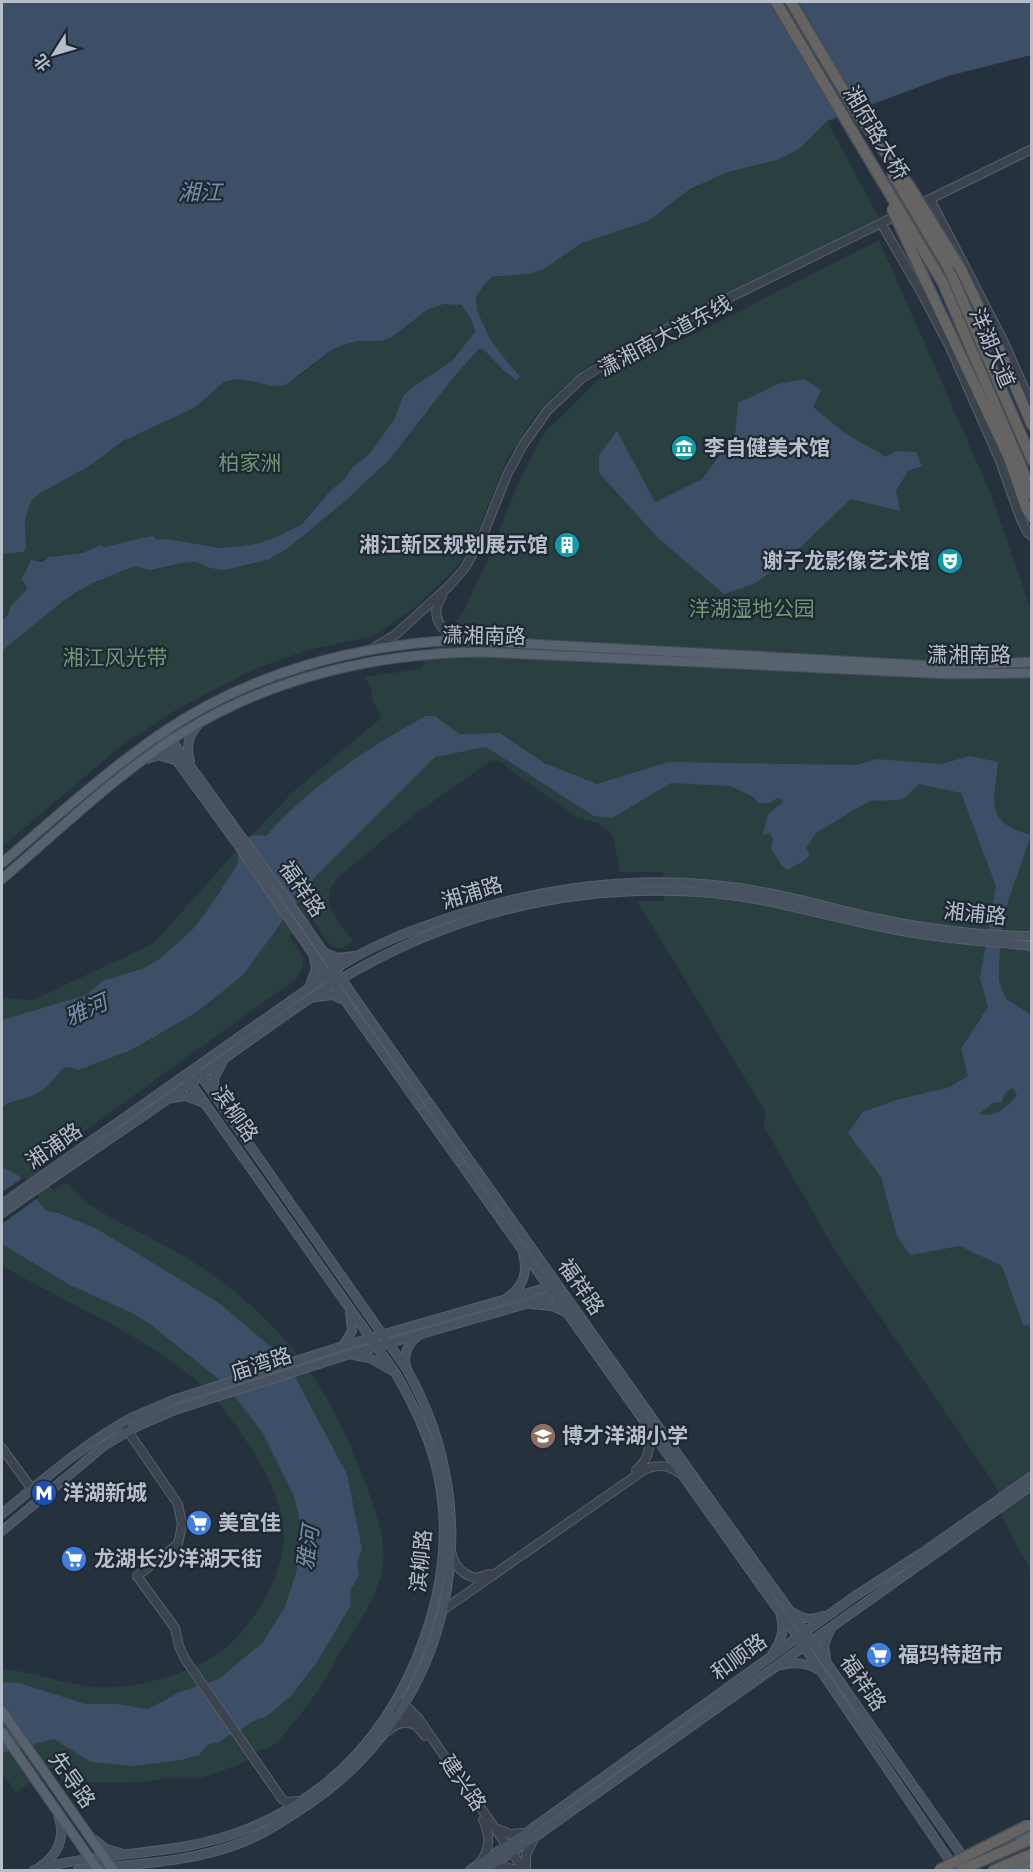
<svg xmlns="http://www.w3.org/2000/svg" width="1033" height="1872" viewBox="0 0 1033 1872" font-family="Roboto,'Noto Sans SC',sans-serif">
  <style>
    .green { fill: #293f40 }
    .water { fill: #3c4f66; fill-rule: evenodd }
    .pier { fill: #26313e }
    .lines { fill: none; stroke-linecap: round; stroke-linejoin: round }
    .tertiary-casing { stroke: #57616c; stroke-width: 10 }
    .secondary-casing { stroke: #57616c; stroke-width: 10 }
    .primary-casing { stroke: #434c57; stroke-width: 11 }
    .trunk-casing { stroke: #444e59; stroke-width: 13 }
    .tertiary { stroke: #3a434e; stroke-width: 8 }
    .secondary { stroke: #485260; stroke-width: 8 }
    .primary { stroke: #58626e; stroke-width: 9 }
    .trunk { stroke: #666462; stroke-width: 10 }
    .secondary-bridge-casing { stroke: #57616c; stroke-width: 10; stroke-linecap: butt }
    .trunk-bridge-casing { stroke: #444e59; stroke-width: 13; stroke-linecap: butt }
    .secondary-bridge { stroke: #485260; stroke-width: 8 }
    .trunk-bridge { stroke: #666462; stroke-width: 10 }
    .labels { text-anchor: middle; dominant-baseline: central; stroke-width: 4.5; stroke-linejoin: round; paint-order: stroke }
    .street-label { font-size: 21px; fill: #b6bec9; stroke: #1e2833 }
    .poi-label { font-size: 21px; font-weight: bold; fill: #b6bec9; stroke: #1e2833; text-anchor: start }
    .park-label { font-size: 21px; fill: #6e9876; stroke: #1e2833 }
    .water-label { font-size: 22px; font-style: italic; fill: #7790aa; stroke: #1e2833 }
  </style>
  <rect width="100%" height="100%" fill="#26313e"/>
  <g class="green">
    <polygon points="827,121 879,218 651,331 599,359 571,380 549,400 533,419 506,461 477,533 462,559 453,571 419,604 380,632 369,637 309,650 280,660 255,669 179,708 121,746 2,847 2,651 58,605 75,593 93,583 127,569 136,567 150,570 183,563 196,562 210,568 248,566 267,560 287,549 343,503 390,459 453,378 480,349 484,350 502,370 517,381 520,376 508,363 489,337 477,310 476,299 483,286 492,277 529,274 558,260 582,243 648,221 690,189 728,172 777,160 798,149"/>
    <path d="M879 240 991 494 1031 610V1571L1003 1519 997 1488 836 1252 764 1127 765 1111 637 901H664L663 872H620L614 840 609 831 598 823 577 818 500 762 492 760 414 815 337 878C317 904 338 919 354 941 350 943 344 947 340 948 328 950 319 926 312 919L289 936C300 953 310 959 297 978L36 1166 53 1191 67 1182C84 1207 115 1219 141 1233 162 1244 184 1255 204 1269 290 1328 333 1392 368 1490 379 1521 390 1549 379 1582 371 1606 356 1627 342 1649 334 1661 329 1676 320 1688 307 1707 292 1724 278 1742L272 1746 255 1752 244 1763 198 1779 165 1778 143 1782 65 1783 53 1767 16 1792 2 1773V1669C31 1671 57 1682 86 1686 108 1689 132 1686 153 1681 176 1675 200 1666 220 1652 253 1628 289 1569 283 1527 278 1485 254 1451 230 1418 224 1410 218 1400 210 1393 155 1340 69 1304 2 1266V998L33 1000 154 943 230 858 294 791 381 718 372 698 371 687 364 677 420 669 463 612 486 564 520 479 545 432 603 375 701 331Z"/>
    <path d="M452 303C466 307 471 318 475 332L452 361 403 396 394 420 369 454 351 469 346 478 331 490 302 523 276 537 261 543 241 546 220 548 167 539 157 540 153 536C136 538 121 544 104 547L101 545C85 554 71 554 54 556 44 557 44 562 31 561L22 579 27 589 2 620V554L24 552 26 548 25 519 31 501 39 494 91 465 123 441 194 408 224 382 237 379 256 382 270 386 303 374 330 351 343 345 358 341H382L392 337 427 310 444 304Z"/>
  </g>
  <g class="water">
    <path d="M2 2H1031V55L948 76 827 121 799 149 777 160 728 172 690 189 648 221 582 243 544 269 529 274 492 277 483 286 476 298 477 310 489 337 508 363 520 376 517 381 503 370 484 350 479 349 453 378 390 459 343 503 287 549 268 560 225 570 210 568 196 562 183 563 150 570 136 567 127 569 93 583 75 593 58 605 2 651V620L8 615 10 607 27 589 22 579 31 560 42 562 49 557 82 553 101 545 104 547C121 544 136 538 153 536L157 540 167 539 220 548 241 546 261 543 276 537 302 524 331 490 346 478 351 469 369 454 394 420 403 396 413 387 452 361 475 332 471 319 461 305 444 304 427 310 392 337 382 341H358L343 345 330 351 286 385 270 386 256 382 237 379 224 382 194 408 123 441 91 465 39 494 31 501 25 519 26 548 24 552 2 554Z"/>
    <polygon points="804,379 821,390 813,407 845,433 886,457 896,451 916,452 922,466 908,471 896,491 900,511 851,499 790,557 756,583 724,594 659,539 599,473 599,455 617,431 655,502 702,479 735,435 738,403 778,384"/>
    <path d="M426 716H435L459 734 500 733 544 763 597 784 668 762 858 765 876 759 941 764 970 756 998 762C994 803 984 822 1031 835L1002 919 999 964V981L1006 999 1031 1015V1326L1023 1325 1002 1266 960 1246 910 1255 897 1236 881 1177 848 1133 863 1112 896 1100 950 1087 968 1076 961 1049 988 1007 980 978 996 886 961 793 919 784 906 797 898 800 870 801 852 811 816 833 806 848 810 855 804 861 787 870 782 866 771 849 773 839 770 833 763 835 768 814 783 802 782 799 777 798 770 803H759L752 796 730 786 671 783 612 818 594 816 486 747 435 757 314 878 243 975 197 1012 131 1050 78 1070 71 1067 63 1068C53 1080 44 1092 29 1097 20 1100 10 1101 2 1107V1020L86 995 103 981 144 968 161 958 193 929 207 911 238 864V851L248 837 253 835 266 836C306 790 372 744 426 716ZM1013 1088 1017 1095C1009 1107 994 1118 979 1114L993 1103 1002 1102C1002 1096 1007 1090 1013 1088Z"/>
    <polygon points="2,1167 19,1176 46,1211 58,1213 97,1229 219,1303 276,1351 295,1377 347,1474 362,1550 357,1562 359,1575 350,1591 351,1605 317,1662 291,1696 267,1716 251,1722 241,1730 229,1735 221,1741 208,1745 199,1755 181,1760 133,1766 91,1762 54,1739 2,1753 2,1682 19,1683 86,1704 117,1704 148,1709 180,1692 219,1679 262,1643 285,1607 296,1573 303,1534 294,1496 263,1433 226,1385 154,1327 134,1314 72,1286 2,1244"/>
  </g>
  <g class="pier">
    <polygon points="771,2 799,2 862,111 840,119"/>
    <polygon points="24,1177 39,1197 2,1224 2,1192"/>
  </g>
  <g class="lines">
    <g class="tertiary-casing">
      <g id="tertiary">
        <polyline points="930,199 1003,340 1032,406"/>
        <polyline points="881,223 921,292 950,347 1000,461 1020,517 1027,532 1032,536"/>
        <path d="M442 596C429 615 440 630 458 640"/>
        <polyline points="373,648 395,635 448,587 464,569 481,540 507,475 523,445 548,410 582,378 641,342 698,313 1032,149"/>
        <polyline points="125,1427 178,1504 182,1525 178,1544 137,1576 175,1628 179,1646 185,1659 282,1799 287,1802 300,1801"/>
        <polyline points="2,1448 39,1499"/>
        <path d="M636 1470C652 1458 651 1442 645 1425"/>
        <path d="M451 1551C454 1565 462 1575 476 1578L489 1574"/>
        <path d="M443 1610 644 1470C656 1464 669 1465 679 1473"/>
        <polyline points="398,1702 408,1708 418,1718 524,1870"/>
        <polyline points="392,1709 412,1720 425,1736"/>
        <path d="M388 1731C396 1724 404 1720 415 1725"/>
        <polyline points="498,1829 510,1834 523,1833"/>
        <path d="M480 1863C491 1848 490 1835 483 1820"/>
        <polyline points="486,1869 506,1867 516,1870"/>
        <polyline points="526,1870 526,1855 534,1838"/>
      </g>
    </g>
    <g class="secondary-casing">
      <g id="secondary">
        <polyline points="165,731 305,925 356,1000 686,1466 805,1632 966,1861"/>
        <polyline points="158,735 236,842 346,1002 804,1646 956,1870"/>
        <polyline points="147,759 158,755 175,760"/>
        <path d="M190 761C186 747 188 734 199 724"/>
        <polyline points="326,953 337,958 354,956"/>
        <polyline points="310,985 316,969 314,958"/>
        <polyline points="316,997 332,995 344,1000"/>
        <polyline points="215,1093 214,1078 222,1063"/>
        <polyline points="172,1098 186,1096 202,1102"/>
        <path d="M2 1204 343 964C377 943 413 930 451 917 553 884 662 872 768 893 805 900 842 911 879 919 928 929 981 936 1032 936"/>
        <path d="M2 1213C63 1170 126 1129 188 1085 236 1051 285 1013 336 982 447 915 568 884 697 892 762 895 823 916 886 928 934 938 983 941 1032 946"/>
        <path d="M508 1297C524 1286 528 1272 523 1253"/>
        <polyline points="531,1304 553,1306 565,1312"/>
        <polyline points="343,1346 552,1286"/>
        <polyline points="343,1346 352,1331 350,1311"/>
        <polyline points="347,1355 540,1300 559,1292"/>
        <polyline points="353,1355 370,1358 391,1370"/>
        <path d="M406 1366C403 1355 408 1343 418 1336"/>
        <path d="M2 1514C44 1479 85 1443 133 1417"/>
        <polyline points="2,1531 105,1445 138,1426"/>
        <path d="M794 1613C804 1620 813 1620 824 1616"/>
        <path d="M773 1653C781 1642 785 1631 781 1617"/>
        <polyline points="826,1660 824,1645 830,1630"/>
        <path d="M780 1665C794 1662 807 1662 819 1670"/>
        <polyline points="95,1840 106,1849 120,1853"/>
        <path d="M40 1867C59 1854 66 1837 58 1814"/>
        <path d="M34 1870C104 1850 179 1857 247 1829 337 1793 394 1726 425 1636 444 1581 450 1522 436 1466 427 1433 413 1403 396 1374L185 1075"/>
        <path d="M78 1870C133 1864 191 1863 243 1842 266 1833 286 1820 306 1806 452 1709 493 1519 406 1368L199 1073"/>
        <polyline points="470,1870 523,1835 855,1596 922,1553 1032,1476"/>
        <polyline points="484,1870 528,1842 1032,1485"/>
      </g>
    </g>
    <g class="primary-casing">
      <g id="primary">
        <path d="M2 863C55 818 107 770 165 731 251 673 355 645 458 640L938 666 1032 662"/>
        <path d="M2 879C58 831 119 772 182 733 272 677 377 653 482 652L948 674 1032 673"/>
        <polyline points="2,1711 113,1870"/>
        <polyline points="2,1732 98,1870"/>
        <polyline points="997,1850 1032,1832"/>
        <polyline points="1015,1870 1032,1863"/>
      </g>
    </g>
    <g class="trunk-casing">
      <g id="trunk">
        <polyline points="776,2 863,149"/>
        <polyline points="791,2 857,113"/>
        <polyline points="948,267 1032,460"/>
        <polyline points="962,271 1003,357 1032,425"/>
        <polyline points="943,283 1021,466 1032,495"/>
        <polyline points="927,284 1009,458 1026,508 1032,517"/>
        <polyline points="1018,1845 1032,1839"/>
        <polyline points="994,1870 1032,1854"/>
        <polyline points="1027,1870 1032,1869"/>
      </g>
    </g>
    <use href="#tertiary" class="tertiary"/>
    <use href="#secondary" class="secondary"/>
    <use href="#primary" class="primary"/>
    <use href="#trunk" class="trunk"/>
    <g class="secondary-bridge-casing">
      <g id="secondary-bridge">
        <polyline points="133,1417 173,1400 343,1346"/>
        <polyline points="138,1426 175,1410 347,1355"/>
      </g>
    </g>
    <g class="trunk-bridge-casing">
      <g id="trunk-bridge">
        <polyline points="857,113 910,187 962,271"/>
        <polyline points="863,149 943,283"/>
        <polyline points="892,173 948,267"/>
        <polyline points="892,209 927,284"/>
        <polyline points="939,1870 1028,1825"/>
        <polyline points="961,1870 1018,1845"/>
      </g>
    </g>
    <use href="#secondary-bridge" class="secondary-bridge"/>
    <use href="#trunk-bridge" class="trunk-bridge"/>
  </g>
  <defs>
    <g id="museum-disc" transform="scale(1.35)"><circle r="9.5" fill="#0f9aa8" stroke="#1e2833"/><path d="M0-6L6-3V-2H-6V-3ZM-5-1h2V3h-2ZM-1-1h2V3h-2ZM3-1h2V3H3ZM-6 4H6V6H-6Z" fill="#fff"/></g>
    <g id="building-disc" transform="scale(1.35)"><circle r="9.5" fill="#0f9aa8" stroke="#1e2833"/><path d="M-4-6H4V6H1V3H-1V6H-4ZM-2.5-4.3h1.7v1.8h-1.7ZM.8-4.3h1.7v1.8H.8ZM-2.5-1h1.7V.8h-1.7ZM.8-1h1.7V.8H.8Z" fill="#fff"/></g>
    <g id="theatre-disc" transform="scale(1.35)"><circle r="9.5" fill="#0f9aa8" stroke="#1e2833"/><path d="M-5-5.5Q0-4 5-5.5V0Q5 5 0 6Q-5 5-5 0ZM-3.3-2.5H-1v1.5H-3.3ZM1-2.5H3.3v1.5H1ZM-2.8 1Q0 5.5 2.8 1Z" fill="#fff"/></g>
    <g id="school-disc" transform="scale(1.35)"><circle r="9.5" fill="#8d6e63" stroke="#1e2833"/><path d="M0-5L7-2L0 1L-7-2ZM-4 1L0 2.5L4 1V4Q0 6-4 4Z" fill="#fff"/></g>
    <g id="metro-disc" transform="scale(1.35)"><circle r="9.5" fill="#1a4fb4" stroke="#1e2833"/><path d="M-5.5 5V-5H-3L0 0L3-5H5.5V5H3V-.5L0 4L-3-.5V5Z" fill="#fff"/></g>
    <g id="supermarket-disc" transform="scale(1.35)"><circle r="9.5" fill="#3f7fe0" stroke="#1e2833"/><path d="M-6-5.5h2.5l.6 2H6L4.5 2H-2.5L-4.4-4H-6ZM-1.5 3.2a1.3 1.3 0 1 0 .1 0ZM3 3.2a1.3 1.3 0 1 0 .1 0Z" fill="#fff"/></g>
  </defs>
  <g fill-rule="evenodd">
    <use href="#museum-disc" x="684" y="448"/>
    <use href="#building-disc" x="567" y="545"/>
    <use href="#theatre-disc" x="950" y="561"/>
    <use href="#school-disc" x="543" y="1436"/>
    <use href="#metro-disc" x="44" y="1493"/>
    <use href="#supermarket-disc" x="199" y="1523"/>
    <use href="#supermarket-disc" x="74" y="1559"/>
    <use href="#supermarket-disc" x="879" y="1655"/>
  </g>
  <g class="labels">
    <g class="street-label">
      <text transform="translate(876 133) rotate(59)">湘府路大桥</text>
      <text transform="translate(665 336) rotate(-28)">潇湘南大道东线</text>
      <text transform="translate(992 348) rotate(67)">洋湖大道</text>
      <text transform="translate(484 636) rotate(1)">潇湘南路</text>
      <text x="969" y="655">潇湘南路</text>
      <text transform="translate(302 889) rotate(55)">福祥路</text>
      <text transform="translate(472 893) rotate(-17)">湘浦路</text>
      <text transform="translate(975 914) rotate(6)">湘浦路</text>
      <text transform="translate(235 1114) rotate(55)">滨柳路</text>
      <text transform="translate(54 1146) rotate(-35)">湘浦路</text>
      <text transform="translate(581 1287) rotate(55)">福祥路</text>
      <text transform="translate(261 1364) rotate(-18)">庙湾路</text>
      <text transform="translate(421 1561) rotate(-84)">滨柳路</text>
      <text transform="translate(739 1657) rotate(-36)">和顺路</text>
      <text transform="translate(863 1683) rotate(55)">福祥路</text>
      <text transform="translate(72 1780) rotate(55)">先导路</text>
      <text transform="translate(463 1783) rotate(55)">建兴路</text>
    </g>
    <g class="poi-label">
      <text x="704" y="448">李自健美术馆</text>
      <text x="548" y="545" text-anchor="end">湘江新区规划展示馆</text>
      <text x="930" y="561" text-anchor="end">谢子龙影像艺术馆</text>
      <text x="562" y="1436">博才洋湖小学</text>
      <text x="63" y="1493">洋湖新城</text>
      <text x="218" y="1523">美宜佳</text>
      <text x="94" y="1559">龙湖长沙洋湖天街</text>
      <text x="898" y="1655">福玛特超市</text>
    </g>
    <g class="park-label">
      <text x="250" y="463">柏家洲</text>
      <text x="752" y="609">洋湖湿地公园</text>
      <text x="115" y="658">湘江风光带</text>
    </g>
    <g class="water-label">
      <text x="200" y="192">湘江</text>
      <text transform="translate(86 1010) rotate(-24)">雅河</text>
      <text transform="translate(308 1548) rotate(-82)">雅河</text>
    </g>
  </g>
  <rect width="1033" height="1872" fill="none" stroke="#b6bec9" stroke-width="6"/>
  <g transform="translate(54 54) rotate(233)" stroke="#1e2833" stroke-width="4.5" paint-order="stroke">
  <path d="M0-4.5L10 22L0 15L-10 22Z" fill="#b6bec9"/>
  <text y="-9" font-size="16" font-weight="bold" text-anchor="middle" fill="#b6bec9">北</text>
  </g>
</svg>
